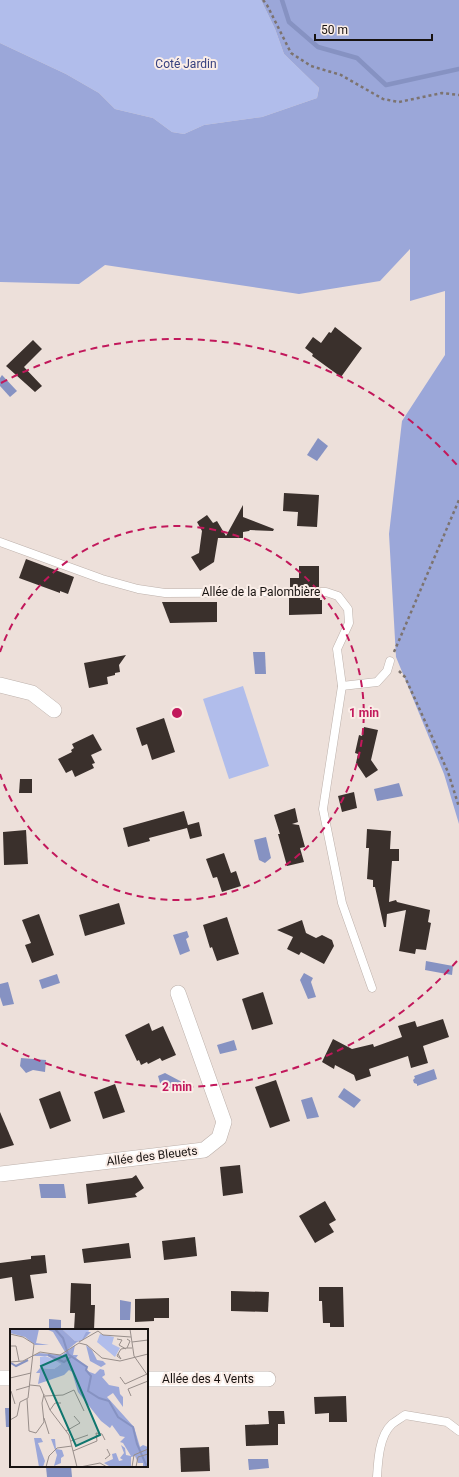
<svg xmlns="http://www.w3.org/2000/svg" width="459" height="1477" viewBox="0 0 459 1477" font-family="Roboto,sans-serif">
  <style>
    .green { fill: #b1bdeb }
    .forest { fill: #9ba7d9 }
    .water { fill: #8692c2 }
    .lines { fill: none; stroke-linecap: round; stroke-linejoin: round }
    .stream { stroke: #8692c2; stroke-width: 4.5 }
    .building { fill: #3a302c }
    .service-casing { stroke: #bdb1ab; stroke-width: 9 }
    .minor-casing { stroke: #bdb1ab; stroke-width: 16 }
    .path { stroke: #7c736f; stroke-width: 2.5; stroke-dasharray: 3 3; stroke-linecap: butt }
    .service { stroke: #fff; stroke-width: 8 }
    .minor { stroke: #fff; stroke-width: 15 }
    .ring { fill: none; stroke: #c2185b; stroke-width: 2; stroke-dasharray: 7 5 }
    .labels { text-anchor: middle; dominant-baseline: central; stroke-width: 4; stroke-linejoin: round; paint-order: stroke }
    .park-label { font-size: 12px; fill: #37417f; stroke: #faede7 }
    .street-label { font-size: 12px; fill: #181311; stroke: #faede7 }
    .inset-river { fill: none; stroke: #8692c2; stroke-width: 2 }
    .inset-road { fill: none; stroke: #988e8a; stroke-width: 1 }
    .view { fill: #0f766e; fill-opacity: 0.15; stroke: #0f766e; stroke-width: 2 }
    .inset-edge { fill: none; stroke: #181311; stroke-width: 2 }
    .centre { fill: #c2185b; stroke: #faede7; stroke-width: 2 }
    .ring-label { font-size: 12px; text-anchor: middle; font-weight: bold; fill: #c2185b; stroke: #faede7; stroke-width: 4; stroke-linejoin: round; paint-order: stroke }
  </style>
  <rect width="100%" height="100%" fill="#ede0da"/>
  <g class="green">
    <polygon points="0,0 261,0 275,29 284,54 319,88 317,98 262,117 204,125 184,134 172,132 153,118 115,109 99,93 66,74 0,43"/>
    <polygon points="243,686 269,766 229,779 203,699"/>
  </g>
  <polygon class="forest" points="261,0 459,0 459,824 444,774 396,657 389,534 402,421 445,355 445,291 410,301 410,249 380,281 299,294 105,265 79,284 0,282 0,43 66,74 99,93 115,109 153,118 172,132 184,134 204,125 262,117 317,98 319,88 284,54 275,29"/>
  <g class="water">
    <polygon points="2,375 17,391 10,397 0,386 0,378"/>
    <polygon points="318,438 328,446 317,461 307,455"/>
    <polygon points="253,652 265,652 266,674 255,674"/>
    <polygon points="399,783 403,796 377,801 374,789"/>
    <polygon points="266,837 271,858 265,863 259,860 254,840"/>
    <polygon points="187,931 189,937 186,939 190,951 180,955 173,935"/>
    <polygon points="426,961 453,966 452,975 425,970"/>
    <polygon points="304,973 313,978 311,982 316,997 308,999 300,980"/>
    <polygon points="57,974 60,983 42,989 39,980"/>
    <polygon points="8,982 14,1004 3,1006 0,997 0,984"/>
    <polygon points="234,1040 237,1050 220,1054 217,1045"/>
    <polygon points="21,1058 46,1060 45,1072 33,1070 26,1073 20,1066"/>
    <polygon points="434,1069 437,1079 417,1086 417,1084 414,1083 413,1080 415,1078 414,1076"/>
    <polygon points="165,1073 182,1082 177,1092 160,1083 158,1076"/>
    <polygon points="344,1088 361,1100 354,1108 338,1097"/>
    <polygon points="312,1097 319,1117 307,1119 301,1100"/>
    <polygon points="39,1184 64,1184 66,1198 41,1198"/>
    <polygon points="120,1300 131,1302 130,1320 120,1320"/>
    <polygon points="49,1319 61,1320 61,1330 49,1330"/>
    <polygon points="5,1408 11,1408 11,1427 6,1427"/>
    <polygon points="248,1459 268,1459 269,1468 249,1470"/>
    <polygon points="71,1466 72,1477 47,1477 46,1467"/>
  </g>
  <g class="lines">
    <polyline class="stream" points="282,0 289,22 318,47 357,58 386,85 459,69"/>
  </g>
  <g class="building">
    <polygon points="335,327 362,348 341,377 312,356 313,354 305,348 313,337 321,343 329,332 331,333"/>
    <polygon points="33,340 42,349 24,367 42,386 35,392 6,366"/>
    <polygon points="284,493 319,495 317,527 297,526 298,512 283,511"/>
    <polygon points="243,505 243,517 274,529 273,531 250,530 249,531 243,532 243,538 218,538 214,562 200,571 191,557 199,553 202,531 197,522 207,515 213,523 217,521 226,536"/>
    <polygon points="26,559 74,577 68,594 60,591 60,593 19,578"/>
    <polygon points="299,566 319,566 319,587 290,587 290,578 299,578"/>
    <polygon points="289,598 320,598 320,600 322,600 322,614 289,615"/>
    <polygon points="162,602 217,602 217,622 170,623"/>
    <polygon points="126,655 119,665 120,672 115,673 115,675 107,677 108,684 89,688 84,663"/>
    <polygon points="164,718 175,752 152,760 147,744 142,746 136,728"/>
    <polygon points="364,727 378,730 371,760 378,770 366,778 356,763 358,754 355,753 359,735 362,736"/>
    <polygon points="93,734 102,750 91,755 95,763 92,764 94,768 75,777 72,770 66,773 58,759 72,752 71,750 74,748 72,744"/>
    <polygon points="20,779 32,779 32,793 19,793"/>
    <polygon points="354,792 357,808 342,812 338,796"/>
    <polygon points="295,808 298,822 292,824 299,825 305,847 300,848 304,862 287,866 278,834 280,834 274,815"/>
    <polygon points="184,811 188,825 199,822 202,836 190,839 187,828 149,838 150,841 128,847 123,828"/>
    <polygon points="367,829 391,831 390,849 399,849 399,861 392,861 389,902 396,900 397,902 430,910 428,922 431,923 426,950 416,949 415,954 399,951 406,910 387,914 386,927 384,927 375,887 373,887 373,880 367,879 369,848 366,848"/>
    <polygon points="26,830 28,864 4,865 3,832"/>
    <polygon points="224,853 231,873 236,871 241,886 222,892 217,877 213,878 206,859"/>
    <polygon points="119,903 125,924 85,936 79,915"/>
    <polygon points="39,914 54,955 32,963 25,945 31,943 22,920"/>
    <polygon points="227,917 239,954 217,961 212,947 210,948 203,925"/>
    <polygon points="302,920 306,933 316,938 322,935 332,940 334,946 324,964 301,952 299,955 287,949 293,937 277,930"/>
    <polygon points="263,992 273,1024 252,1030 242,999"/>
    <polygon points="443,1019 449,1037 423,1046 428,1063 411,1068 408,1056 369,1069 371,1076 356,1081 354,1075 335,1065 334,1069 322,1062 333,1039 352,1049 373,1044 374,1047 402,1037 398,1026 415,1021 417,1027"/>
    <polygon points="149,1023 152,1031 163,1026 176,1055 162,1061 160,1058 148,1064 147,1062 141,1065 139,1060 137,1061 125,1035"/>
    <polygon points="276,1080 290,1121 270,1128 255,1087"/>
    <polygon points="115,1084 125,1112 103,1119 94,1092"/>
    <polygon points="60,1091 71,1121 50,1129 39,1099"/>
    <polygon points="0,1112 14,1145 0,1149"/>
    <polygon points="240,1165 243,1193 223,1196 220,1167"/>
    <polygon points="136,1175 144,1188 135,1194 137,1197 88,1204 86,1184 132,1178"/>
    <polygon points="325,1201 336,1220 329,1224 334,1232 315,1243 299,1216"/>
    <polygon points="195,1237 197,1256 164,1260 162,1241"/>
    <polygon points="129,1243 131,1258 84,1263 82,1249"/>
    <polygon points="45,1255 47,1273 30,1275 34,1298 15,1301 12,1277 0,1279 0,1263 31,1259 31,1256"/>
    <polygon points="71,1283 91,1284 91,1305 95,1305 94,1330 74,1330 75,1313 70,1313"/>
    <polygon points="319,1287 343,1287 344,1327 330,1327 330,1323 323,1323 322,1301 319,1301"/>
    <polygon points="231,1291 269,1292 268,1312 231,1311"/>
    <polygon points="169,1298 169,1318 154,1318 154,1321 135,1322 135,1299"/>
    <polygon points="346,1396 347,1422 329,1422 329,1413 315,1414 314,1397"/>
    <polygon points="268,1411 284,1411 285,1424 278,1424 278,1445 246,1446 245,1425 269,1424"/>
    <polygon points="209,1447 210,1471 181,1472 180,1448"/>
  </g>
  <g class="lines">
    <g class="service-casing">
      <g id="service">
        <polyline points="0,542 102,579 138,589 165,593 326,592 338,596 348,609 349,623 337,649 342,686 323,809 342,903 372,988"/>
        <polyline points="342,686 377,682 387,671 390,661"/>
        <path d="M377 1477C378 1461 379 1436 392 1424 396 1421 401 1418 405 1415L447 1422 459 1431"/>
      </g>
    </g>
    <g class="minor-casing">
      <g id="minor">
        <polyline points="0,685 32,693 54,710"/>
        <polyline points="0,1174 204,1150 219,1138 224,1122 178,993"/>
        <polyline points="0,1378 11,1378"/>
        <polyline points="147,1379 268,1379"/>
      </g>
    </g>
    <g class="path">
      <polyline points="263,0 267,5 291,53 311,66 341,75 383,99 399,102 442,93 459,95"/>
      <polyline points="394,652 459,500"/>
      <polyline points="399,671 405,677 448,772 459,807"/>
    </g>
    <use href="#service" class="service"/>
    <use href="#minor" class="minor"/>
  </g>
  <g class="ring">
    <path d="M0 652A187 187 0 1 1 0 774"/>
    <path d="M457 961A374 374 0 0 1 1 1043M1 383A374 374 0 0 1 457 465"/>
  </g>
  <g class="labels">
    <g class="park-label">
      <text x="186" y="64">Coté Jardin</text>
    </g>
    <g class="street-label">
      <text x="261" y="592">Allée de la Palombière</text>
      <text transform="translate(152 1156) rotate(-7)">Allée des Bleuets</text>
      <text x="208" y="1379">Allée des 4 Vents</text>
    </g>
  </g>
  <g transform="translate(10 1329)">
    <rect width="138" height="138" fill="#ede0da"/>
    <path d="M52 0H78L79 2 72 11 65 12ZM90 5 104 8 102 15 110 19 105 28 87 13ZM35 27 46 31 51 35 44 40 30 39V28Z" fill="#b1bdeb"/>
    <path d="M0 0H29L26 14 39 16H25L15 8 0 4ZM36 0H52L65 12 72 11 76 3H81L73 11 67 13 55 23 43 3ZM65 16 63 26H68L66 29 77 38V42L85 45 90 40 94 41 95 46 92 48 99 56 109 58 110 65 113 68V78L103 64 97 68 124 98 130 118 133 116 138 118V138H133V134H128L125 127 121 128V138L99 137 94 134 103 130 102 125 106 124 109 132 113 131 110 129 114 124 111 116 115 119 116 126 121 127 113 114 110 113 115 108 110 107 102 96 100 99 91 92 68 63 62 43 59 41 54 46 28 55 30 44H26L30 39 44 40 51 35 38 27H23L29 24 52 26ZM76 16 82 21 87 31 93 32 96 35 91 38 80 32ZM24 109H31L33 113 28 114 35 132 33 138H29ZM41 110H45L46 120 52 121 54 127 51 129V134L44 137 47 126Z" fill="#9ba7d9"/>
    <path class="inset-river" d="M45 0 53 9 58 25 77 38 76 41 81 47 78 62 89 69 99 72 108 88 123 98 127 115 137 138M38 26 54 33 62 27M1 34 6 37 18 31"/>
    <path class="inset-road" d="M120 0 124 27 138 47M88 2 93 6 121 8M0 5 13 8 24 15 18 69 10 73 7 87 0 91M107 10 112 11 109 16 116 20M117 10 120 12 117 19H122M69 13 88 2M122 13 138 11M0 17H6L9 32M108 25 111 30 107 27 108 25 111 20 117 19M0 33 13 32 30 23 50 26 69 14 77 16 92 29 110 32 138 25M110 48 115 55 137 45M0 49 21 44M20 56 30 57 40 81 59 106 67 138M6 61 20 57M1 62 5 75M35 67 53 66 64 61 74 82M121 67 118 60 138 52M17 70 19 102 26 104 34 93 32 74 34 65M40 81 45 74H51M34 89 39 105M56 102 70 94 64 87M61 112 78 106M63 122 87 112 86 104 92 105 95 111M95 130 100 126 97 120M36 138 39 127 47 119 62 117M70 138 90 134 97 138M122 138 124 126 138 120M126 138 128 128 138 125"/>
    <path class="view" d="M56 26 90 106 66 117 31 37Z"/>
    <rect width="138" height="138" class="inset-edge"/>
  </g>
  <circle cx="177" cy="713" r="6" class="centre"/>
  <g class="ring-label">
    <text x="364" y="717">1 min</text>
    <text x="177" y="1091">2 min</text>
  </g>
  <path d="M315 34v6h117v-6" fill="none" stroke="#181311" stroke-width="2"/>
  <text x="321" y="34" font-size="12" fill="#181311" stroke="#faede7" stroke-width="3" paint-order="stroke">50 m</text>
</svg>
